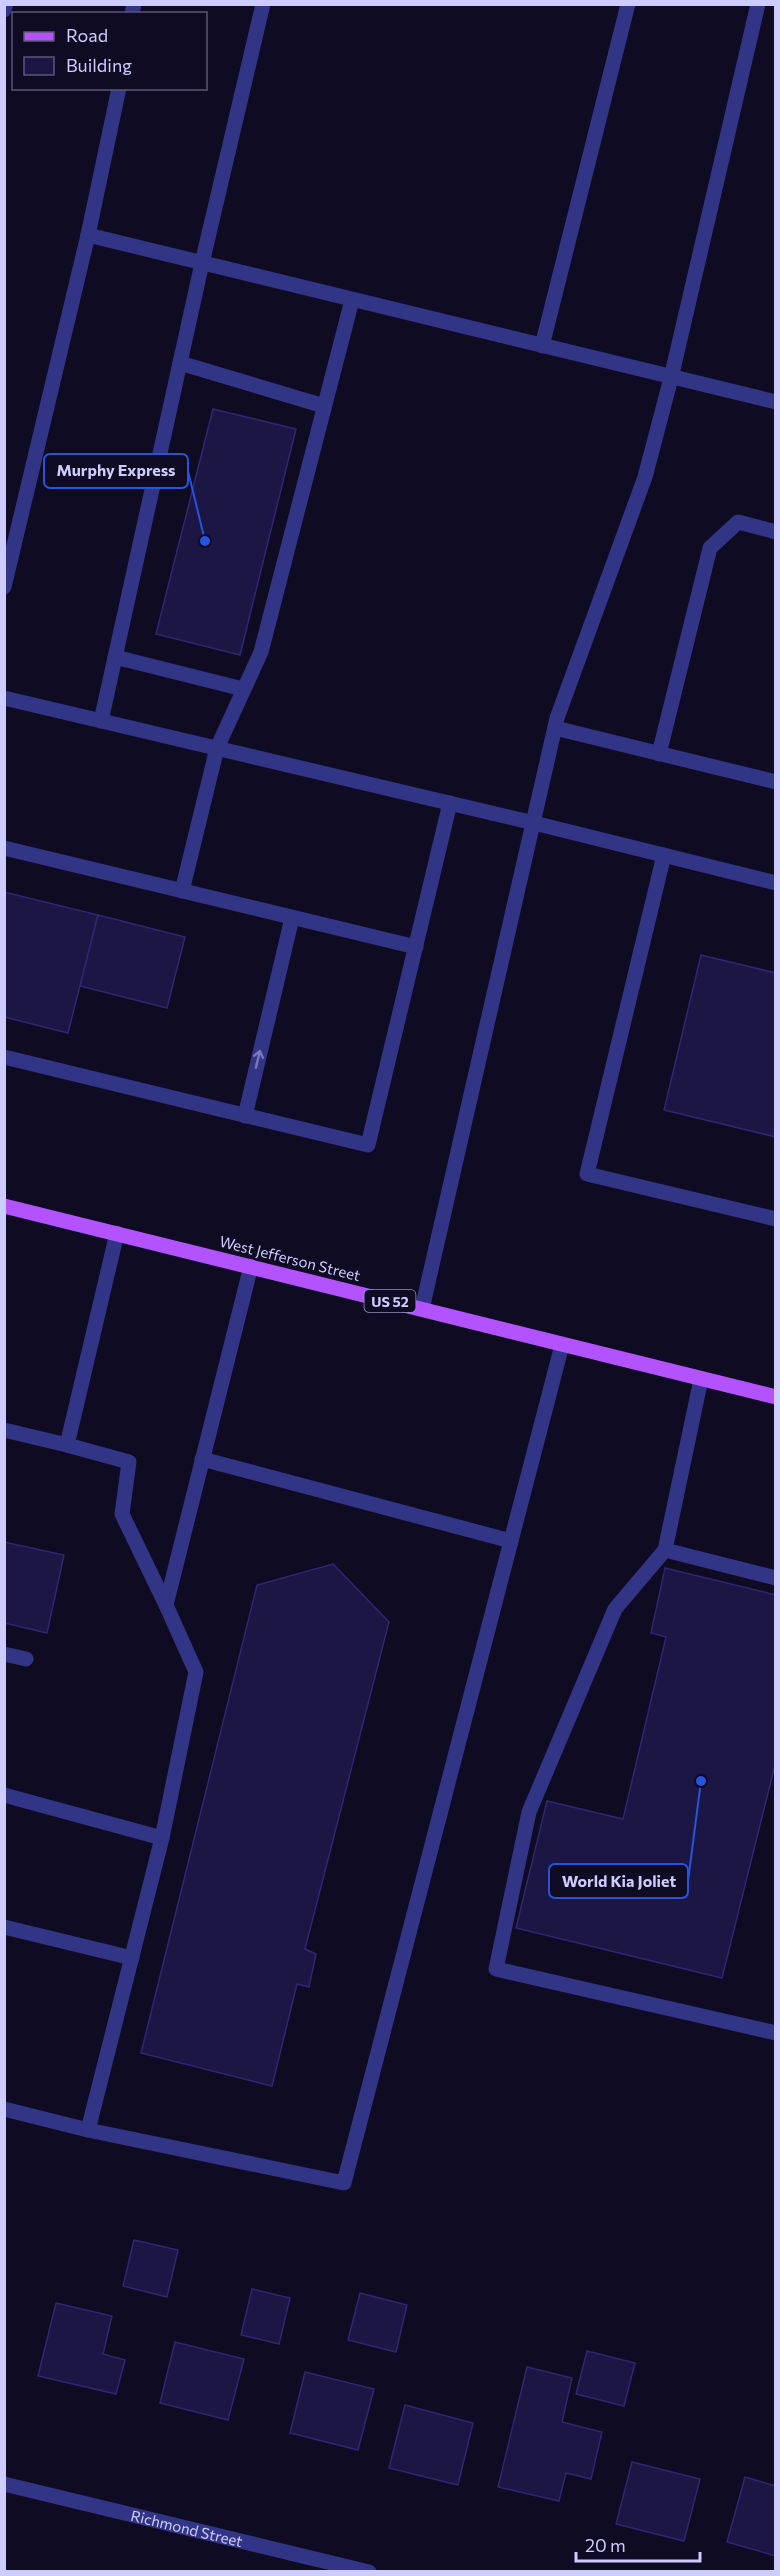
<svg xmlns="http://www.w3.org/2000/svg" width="780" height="2576" viewBox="0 0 780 2576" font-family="Commissioner,sans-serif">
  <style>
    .building { fill: #1c1644; stroke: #302672; stroke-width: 1.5 }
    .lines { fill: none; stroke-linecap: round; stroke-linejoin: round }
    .minor { stroke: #323585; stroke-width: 15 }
    .major { stroke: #b253ff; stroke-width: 15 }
    .oneway { stroke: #7879bc }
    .labels { text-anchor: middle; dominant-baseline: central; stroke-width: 4.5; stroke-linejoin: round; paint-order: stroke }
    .shield { fill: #0e0b22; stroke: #9492bd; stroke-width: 1.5 }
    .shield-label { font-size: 14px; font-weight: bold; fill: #ceccff }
    .street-label { font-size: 15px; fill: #ceccff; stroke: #0e0b22 }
    .leader { fill: none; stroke: #2654da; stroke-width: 2 }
    .callout-dot { fill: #2654da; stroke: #0e0b22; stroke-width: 2 }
    .callout { fill: #0e0b22; stroke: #2654da; stroke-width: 2 }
    .callout-label { font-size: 16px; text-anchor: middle; font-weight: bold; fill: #ceccff }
  </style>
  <rect width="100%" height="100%" fill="#0e0b22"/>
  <g class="building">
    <polygon points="213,409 296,429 240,655 156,634"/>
    <polygon points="4,892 98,915 68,1033 4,1017"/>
    <polygon points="98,915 185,937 167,1008 80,986"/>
    <polygon points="701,955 776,973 776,1137 664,1110"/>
    <polygon points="4,1542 64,1555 47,1633 4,1623"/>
    <polygon points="333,1564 389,1622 305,1949 316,1954 309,1987 297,1984 272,2086 141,2053 257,1585"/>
    <polygon points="665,1568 776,1595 776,1761 722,1978 516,1928 547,1801 623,1819 666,1637 651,1633"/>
    <polygon points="134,2240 178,2250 167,2297 123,2286"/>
    <polygon points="252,2289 290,2298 279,2344 241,2335"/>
    <polygon points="360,2293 407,2305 396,2352 348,2340"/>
    <polygon points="56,2303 112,2316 103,2354 125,2360 116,2394 38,2376"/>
    <polygon points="175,2342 244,2359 228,2420 160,2403"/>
    <polygon points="587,2351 635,2363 624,2406 576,2394"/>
    <polygon points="527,2367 572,2378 562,2422 602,2432 591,2479 566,2473 559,2501 498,2487"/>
    <polygon points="305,2372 374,2389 358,2450 290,2433"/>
    <polygon points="405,2405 473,2423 458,2485 389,2468"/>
    <polygon points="632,2462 700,2479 684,2541 616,2524"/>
    <polygon points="745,2477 776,2486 776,2556 727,2542"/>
  </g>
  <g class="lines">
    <g class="minor">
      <polyline points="4,10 6,4"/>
      <polyline points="132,14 134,4"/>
      <polyline points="88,235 776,402"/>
      <polyline points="542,346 628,4"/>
      <polyline points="180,363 324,406"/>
      <polyline points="4,587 88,235 119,88"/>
      <polyline points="115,657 243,689"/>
      <polyline points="4,698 534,823 776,883"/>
      <polyline points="101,721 202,263 263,4"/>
      <polyline points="555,728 776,782"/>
      <polyline points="659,754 710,548 738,522 776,532"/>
      <polyline points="4,848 416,947"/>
      <polyline points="664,855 587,1174 776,1219"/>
      <polyline points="182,891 217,748 261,652 352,300"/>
      <polyline points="4,1057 368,1145 450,803"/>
      <polyline points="245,1116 292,918"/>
      <polyline points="422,1309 557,718 645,477 671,378 758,4"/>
      <polyline points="701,1379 665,1550 776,1578"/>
      <polyline points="4,1430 67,1445 117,1233"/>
      <polyline points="67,1445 129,1462 122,1514 166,1605"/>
      <polyline points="202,1459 511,1541"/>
      <polyline points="665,1550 615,1609 529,1812 496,1969 776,2033"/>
      <polyline points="4,1654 26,1659"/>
      <polyline points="4,1795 162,1838 196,1672 166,1605 251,1266"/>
      <polyline points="4,1927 132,1958"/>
      <polyline points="4,2109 88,2130 162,1838"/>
      <polyline points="88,2130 344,2183 562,1345"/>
      <path id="s1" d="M4 2484 369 2572"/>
    </g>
    <polyline class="major" points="4,1206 776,1397"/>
  </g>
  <defs><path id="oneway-shaft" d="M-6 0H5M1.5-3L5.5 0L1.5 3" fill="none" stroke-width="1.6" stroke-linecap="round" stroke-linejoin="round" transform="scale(1.5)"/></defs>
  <use class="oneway" href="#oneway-shaft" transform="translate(258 1059) rotate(-76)"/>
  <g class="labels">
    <rect class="shield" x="364.5" y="1290" width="51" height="22" rx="4.5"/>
    <g class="shield-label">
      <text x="390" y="1301">US 52</text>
    </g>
    <g class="street-label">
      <text transform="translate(290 1258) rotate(14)">West Jefferson Street</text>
      <text stroke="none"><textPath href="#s1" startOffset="188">Richmond Street</textPath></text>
    </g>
  </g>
  <path class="leader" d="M205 541L188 471M701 1781L688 1881"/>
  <g class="callout-dot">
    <circle cx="205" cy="541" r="6"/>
    <circle cx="701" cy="1781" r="6"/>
  </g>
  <g class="callout">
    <rect x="44" y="454" width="144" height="34" rx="6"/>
    <rect x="549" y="1864" width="139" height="34" rx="6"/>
  </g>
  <g class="callout-label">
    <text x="116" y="476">Murphy Express</text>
    <text x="619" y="1887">World Kia Joliet</text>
  </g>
  <rect width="780" height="2576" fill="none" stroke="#ceccff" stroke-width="12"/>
  <rect x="12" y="12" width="195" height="78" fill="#0e0b22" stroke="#5b587a" stroke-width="1.5"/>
  <rect x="24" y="32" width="30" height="9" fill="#b253ff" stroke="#5b587a" stroke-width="1.5"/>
  <text x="66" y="42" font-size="18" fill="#ceccff">Road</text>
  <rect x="24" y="57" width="30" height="18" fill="#1c1644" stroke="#5b587a" stroke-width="1.5"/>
  <text x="66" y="72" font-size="18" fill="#ceccff">Building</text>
  <path d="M576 2552v9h124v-9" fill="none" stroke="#ceccff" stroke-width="3"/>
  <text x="585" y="2552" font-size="18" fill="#ceccff" stroke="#0e0b22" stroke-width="4.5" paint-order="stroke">20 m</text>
</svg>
